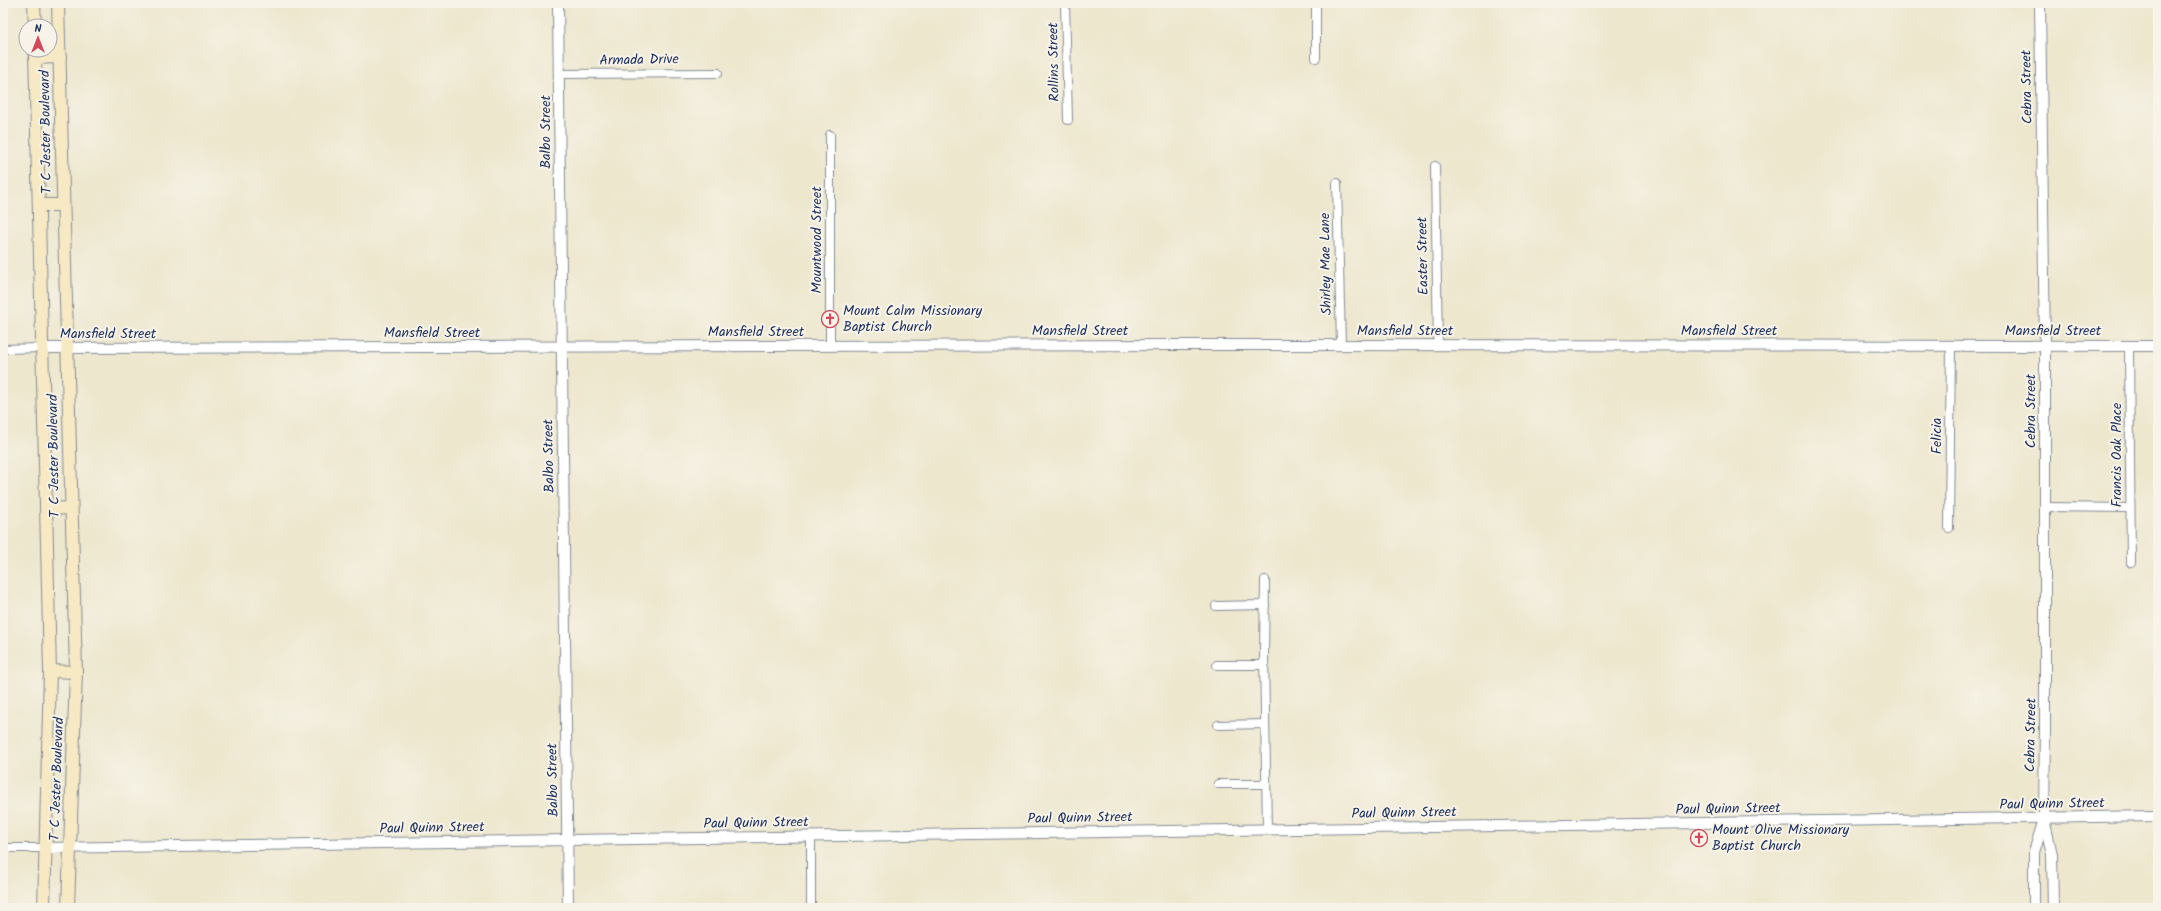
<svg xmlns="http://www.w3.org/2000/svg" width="2161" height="911" viewBox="0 0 2161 911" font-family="Kalam,sans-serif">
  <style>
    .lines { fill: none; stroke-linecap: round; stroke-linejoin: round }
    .minor-casing { stroke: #848b96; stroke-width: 10 }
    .tertiary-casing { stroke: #848b96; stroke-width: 12 }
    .secondary-casing { stroke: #848b96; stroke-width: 14 }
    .minor { stroke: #fff; stroke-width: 8 }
    .tertiary { stroke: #fff; stroke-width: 10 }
    .secondary { stroke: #f7e9c3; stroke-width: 12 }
    .labels { text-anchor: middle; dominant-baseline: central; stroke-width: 4; stroke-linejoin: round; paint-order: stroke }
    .street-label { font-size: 14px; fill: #1b2f5e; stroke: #f7f3e8 }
    .poi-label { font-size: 14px; fill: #1b2f5e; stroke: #f7f3e8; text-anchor: start }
  </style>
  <rect width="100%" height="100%" fill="#f7f3e8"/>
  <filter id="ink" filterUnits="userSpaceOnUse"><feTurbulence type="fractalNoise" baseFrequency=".025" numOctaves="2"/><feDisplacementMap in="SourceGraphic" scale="8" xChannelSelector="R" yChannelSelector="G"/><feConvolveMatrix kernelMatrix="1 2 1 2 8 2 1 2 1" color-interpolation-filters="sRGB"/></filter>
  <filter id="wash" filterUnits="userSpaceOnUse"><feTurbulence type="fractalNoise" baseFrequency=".012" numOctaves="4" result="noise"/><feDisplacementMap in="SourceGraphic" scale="16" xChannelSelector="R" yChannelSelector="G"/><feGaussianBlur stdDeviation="0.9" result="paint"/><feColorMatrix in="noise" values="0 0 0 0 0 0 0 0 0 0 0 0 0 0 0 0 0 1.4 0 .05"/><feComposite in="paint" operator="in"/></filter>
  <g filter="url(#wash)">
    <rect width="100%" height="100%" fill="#ede7ce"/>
  </g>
  <g filter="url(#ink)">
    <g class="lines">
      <g class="minor-casing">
        <g id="minor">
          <polyline points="1065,3 1068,120"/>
          <polyline points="1316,3 1316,58"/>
          <polyline points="559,74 718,73"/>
          <polyline points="1435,166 1438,345"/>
          <polyline points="1337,183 1341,345"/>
          <polyline points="830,346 830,135"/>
          <polyline points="2129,346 2131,563"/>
          <polyline points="3,349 42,348"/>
          <polyline points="2045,507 2130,508"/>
          <polyline points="1949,528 1951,345"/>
          <polyline points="1265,580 1264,654 1267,829"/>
          <polyline points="1216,606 1265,605"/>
          <polyline points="1217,665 1264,665"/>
          <polyline points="1218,725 1265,724"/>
          <polyline points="1218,784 1266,784"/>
          <polyline points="811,836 811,908"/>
          <polyline points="3,848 46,848"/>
        </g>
      </g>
      <g class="tertiary-casing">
        <g id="tertiary">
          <polyline points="558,3 568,908"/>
          <polyline points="2040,3 2045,345 2045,726 2044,819 2052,854 2053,908"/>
          <polyline points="42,348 1178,345 2158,346"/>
          <polyline points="46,848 2158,816"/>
          <polyline points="2034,908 2034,852 2044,819"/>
        </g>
      </g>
      <g class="secondary-casing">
        <g id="secondary">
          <polyline points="34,3 35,26"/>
          <polyline points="58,3 76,672 68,908"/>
          <polyline points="35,50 50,671 44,908"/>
          <polyline points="35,58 60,57"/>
          <polyline points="39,205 63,205"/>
          <polyline points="47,509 71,508"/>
          <polyline points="50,671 76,672"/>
        </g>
      </g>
      <use href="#minor" class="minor"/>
      <use href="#tertiary" class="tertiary"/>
      <use href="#secondary" class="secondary"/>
    </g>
  </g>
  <defs>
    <g id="church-ring" transform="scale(0.9)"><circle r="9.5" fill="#f7f3e8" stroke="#d1495b" stroke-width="1.5"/><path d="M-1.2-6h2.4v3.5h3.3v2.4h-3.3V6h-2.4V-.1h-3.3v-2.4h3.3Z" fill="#d1495b"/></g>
  </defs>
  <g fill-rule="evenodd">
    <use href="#church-ring" x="830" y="319"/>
    <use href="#church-ring" x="1699" y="838"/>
  </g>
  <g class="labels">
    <g class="street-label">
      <text transform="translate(639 60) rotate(-1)">Armada Drive</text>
      <text transform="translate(1054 62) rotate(-91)">Rollins Street</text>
      <text transform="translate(2027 87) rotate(-91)">Cebra Street</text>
      <text transform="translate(46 132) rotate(-91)">T C Jester Boulevard</text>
      <text transform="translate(546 132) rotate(-90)">Balbo Street</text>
      <text transform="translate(817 240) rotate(-90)">Mountwood Street</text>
      <text transform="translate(1423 256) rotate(-91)">Easter Street</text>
      <text transform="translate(1326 264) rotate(-91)">Shirley Mae Lane</text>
      <text x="1080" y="331">Mansfield Street</text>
      <text x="1405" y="331">Mansfield Street</text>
      <text x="1729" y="331">Mansfield Street</text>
      <text x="2053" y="331">Mansfield Street</text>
      <text x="756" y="332">Mansfield Street</text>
      <text x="432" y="333">Mansfield Street</text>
      <text x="108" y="334">Mansfield Street</text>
      <text transform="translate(2031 411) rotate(-90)">Cebra Street</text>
      <text transform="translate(1937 436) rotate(-90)">Felicia</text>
      <text transform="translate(2117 455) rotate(-90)">Francis Oak Place</text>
      <text transform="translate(54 456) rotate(-91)">T C Jester Boulevard</text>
      <text transform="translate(549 456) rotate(-91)">Balbo Street</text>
      <text transform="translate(2031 735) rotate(-89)">Cebra Street</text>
      <text transform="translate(57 779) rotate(-88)">T C Jester Boulevard</text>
      <text transform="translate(553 780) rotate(-91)">Balbo Street</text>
      <text transform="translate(2052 804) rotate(-1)">Paul Quinn Street</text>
      <text transform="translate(1728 809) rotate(-1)">Paul Quinn Street</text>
      <text transform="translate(1404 813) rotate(-1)">Paul Quinn Street</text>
      <text transform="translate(1080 818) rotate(-1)">Paul Quinn Street</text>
      <text transform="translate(756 823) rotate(-1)">Paul Quinn Street</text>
      <text transform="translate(432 828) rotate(-1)">Paul Quinn Street</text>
    </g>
    <g class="poi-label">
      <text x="843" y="311">Mount Calm Missionary<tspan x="843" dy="16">Baptist Church</tspan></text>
      <text x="1712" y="830">Mount Olive Missionary<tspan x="1712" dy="16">Baptist Church</tspan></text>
    </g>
  </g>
  <rect width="2161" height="911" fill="none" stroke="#f7f3e8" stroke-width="16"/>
  <g transform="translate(38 38)"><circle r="19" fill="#f7f3e8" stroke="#9fa5b1"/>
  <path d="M0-3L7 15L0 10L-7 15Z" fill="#d1495b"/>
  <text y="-6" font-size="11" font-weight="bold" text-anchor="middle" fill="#1b2f5e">N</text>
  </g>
</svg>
